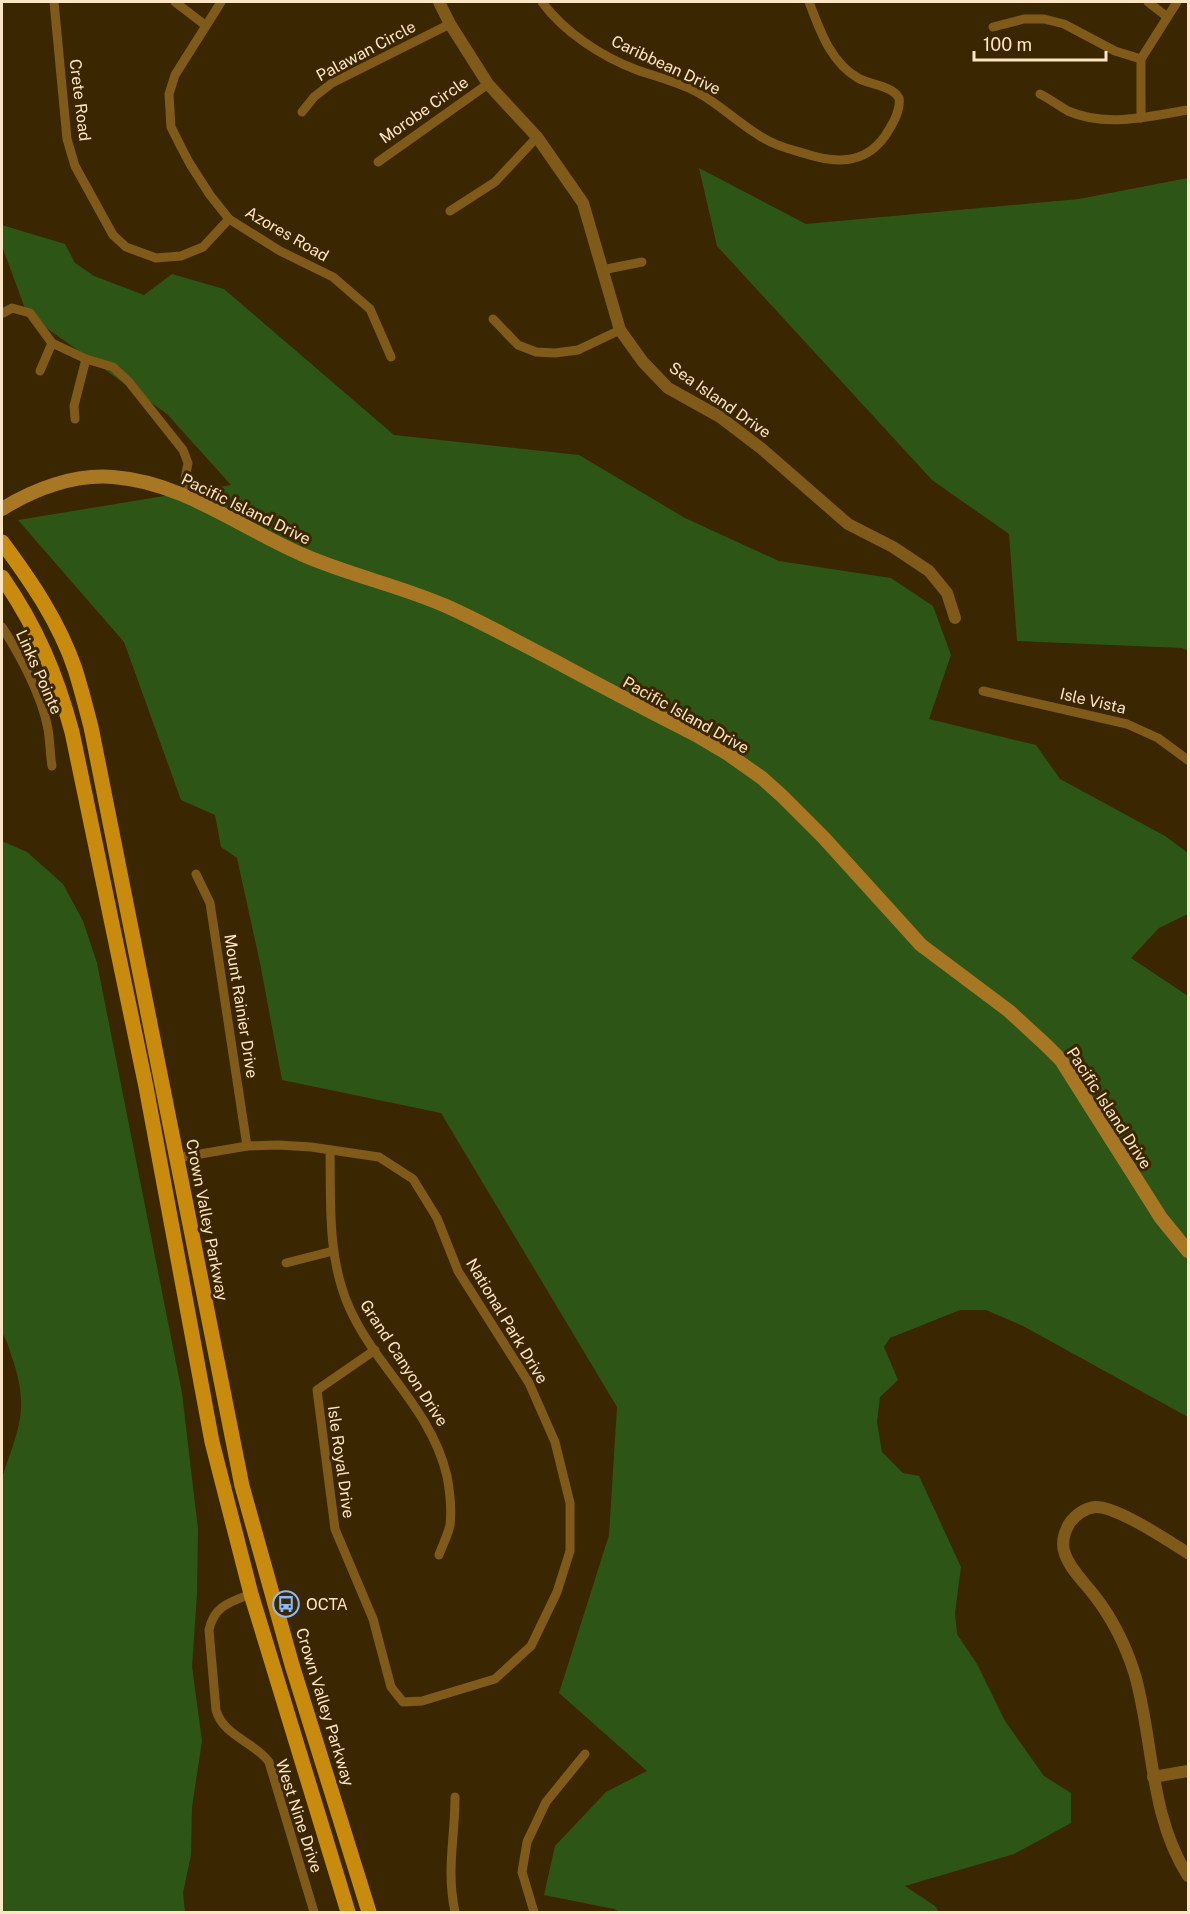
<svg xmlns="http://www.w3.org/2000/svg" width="1190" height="1914" viewBox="0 0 1190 1914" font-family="'Public Sans',sans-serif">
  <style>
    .green { fill: #2d5516 }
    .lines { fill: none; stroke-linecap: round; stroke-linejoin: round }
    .minor { stroke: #805a19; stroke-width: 9 }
    .tertiary { stroke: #805a19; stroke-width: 12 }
    .secondary { stroke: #a77724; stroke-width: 14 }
    .primary { stroke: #c98b0d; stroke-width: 15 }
    .labels { text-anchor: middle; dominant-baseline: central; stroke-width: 6; stroke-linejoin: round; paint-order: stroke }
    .street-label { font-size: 16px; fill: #fce5c5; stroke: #3b2602 }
    .poi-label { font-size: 16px; fill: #fce5c5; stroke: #3b2602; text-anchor: start }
  </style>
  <rect width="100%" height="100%" fill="#3b2602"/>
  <g class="green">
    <polygon points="699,168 806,224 1079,199 1188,178 1188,651 1182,648 1017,641 1009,534 932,480 717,246"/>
    <polygon points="2,225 65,244 75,263 94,276 144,295 172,274 224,289 394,435 579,455 685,518 779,561 891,578 933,606 951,655 929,719 1036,745 1060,779 1165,836 1188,853 1188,914 1159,928 1131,958 1188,996 1188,1417 1023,1326 986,1310 960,1310 890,1338 884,1347 898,1380 880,1397 877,1422 882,1452 903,1473 919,1476 961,1567 955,1613 957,1634 977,1664 1005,1721 1044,1776 1071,1793 1071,1823 1014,1854 905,1886 935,1906 939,1912 620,1912 614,1909 544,1895 555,1846 606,1792 647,1771 559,1693 609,1535 617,1407 441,1113 282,1080 260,963 237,858 221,847 215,815 181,800 124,642 18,520 231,485 167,414 27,314 2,246"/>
    <path d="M2 841 27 852 63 884 83 921 97 963 182 1393 198 1529 197 1594 192 1667 202 1741 192 1807 191 1855 183 1893 185 1912H2L3 1475C18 1429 29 1412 14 1363 10 1352 8 1342 2 1333Z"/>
  </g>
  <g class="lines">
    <g class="minor">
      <polyline points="54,2 67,139 75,166 113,235 126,247 156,258 181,256 203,247 229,219"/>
      <polyline points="175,2 205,25"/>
      <polyline points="221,2 175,75 169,94 171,127 181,147 190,164 210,195 229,219 280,251 333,277 370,309 391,357"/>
      <path d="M542 2C564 32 602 57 637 70 657 77 678 82 697 92 719 104 736 121 757 134 771 144 786 148 803 153 833 163 864 166 885 136 892 125 901 111 899 98 891 85 870 85 858 78 830 62 820 30 809 2"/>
      <polyline points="1148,2 1166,16"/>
      <polyline points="993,27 1024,19 1044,19 1064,24 1115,51 1141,59"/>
      <path d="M1040 94C1050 99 1059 106 1068 111 1107 128 1149 116 1188 110"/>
      <polyline points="302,112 314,97 332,83 450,24"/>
      <polyline points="1141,118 1141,59 1177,2"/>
      <polyline points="378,162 488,84"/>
      <polyline points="450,211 495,182 537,137"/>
      <polyline points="602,270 642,262"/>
      <polyline points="3,313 12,308 30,313 52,343 86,359 113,367 129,382 183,450 188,463 182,495"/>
      <polyline points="493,319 518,345 536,352 555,353 578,350 620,330"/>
      <polyline points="40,371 52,343"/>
      <polyline points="75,419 74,406 86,359"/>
      <path d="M2 627C20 655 42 696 48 729 50 741 50 754 52 766"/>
      <polyline points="983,691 1127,724 1158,738 1188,760"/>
      <polyline points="196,874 210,903 247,1146"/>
      <path d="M330 1150C331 1203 327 1257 349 1307 376 1368 431 1408 447 1476 450 1492 452 1508 450 1525 448 1535 442 1546 439 1555"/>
      <polyline points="177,1158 247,1146 278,1145 311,1147 379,1157 413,1179 437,1218 458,1271 529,1383 555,1442 570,1503 570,1551 557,1592 531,1646 495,1679 422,1701 403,1702 391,1687 373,1619 335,1529 317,1390 375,1350"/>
      <polyline points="286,1263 333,1251"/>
      <path d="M251 1594C230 1602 214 1606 209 1630L216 1710C223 1736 255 1742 269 1762L314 1912"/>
      <path d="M455 1797C455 1839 446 1869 455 1912"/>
      <polyline points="534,1912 522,1872 527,1842 546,1802 585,1754"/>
    </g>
    <g class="tertiary">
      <polyline points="439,2 450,24 488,84 537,137 583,203 620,330 643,362 668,388 720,417 762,449 848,524 893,547 929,571 947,593 955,618"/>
      <path d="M1188 1553C1168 1541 1117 1506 1095 1507 1085 1508 1075 1515 1069 1524 1064 1533 1061 1544 1065 1554 1070 1569 1084 1582 1094 1595 1112 1618 1126 1646 1135 1675 1154 1742 1149 1815 1188 1876"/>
      <polyline points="1153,1777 1188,1771"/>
    </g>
    <path class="secondary" d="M2 509C34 489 74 474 113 477 182 482 239 527 301 554 348 575 398 585 446 606 482 622 516 641 551 659 599 685 647 710 696 735L728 754 762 778 782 796 824 838 921 945 1009 1011 1047 1046 1061 1060 1073 1079 1161 1218 1188 1251"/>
    <g class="primary">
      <path d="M2 542C31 581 59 622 75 669 81 688 86 708 91 727L242 1486 292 1665 369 1912"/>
      <path d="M2 577C37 628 56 673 72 732L146 1087 212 1442 251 1594 348 1912"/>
    </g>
  </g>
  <defs>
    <g id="bus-ring" transform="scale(1.35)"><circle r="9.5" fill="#3b2602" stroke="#89bafc" stroke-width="1.5"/><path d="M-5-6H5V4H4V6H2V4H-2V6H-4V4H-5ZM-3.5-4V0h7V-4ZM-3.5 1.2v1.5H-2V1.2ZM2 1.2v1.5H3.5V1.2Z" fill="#89bafc"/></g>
  </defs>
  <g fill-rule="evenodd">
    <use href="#bus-ring" x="286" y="1604"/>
  </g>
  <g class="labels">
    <g class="street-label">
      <text transform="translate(366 51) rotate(-28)">Palawan Circle</text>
      <text transform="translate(666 65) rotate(25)">Caribbean Drive</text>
      <text transform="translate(80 100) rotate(83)">Crete Road</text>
      <text transform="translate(424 110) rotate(-35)">Morobe Circle</text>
      <text transform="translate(287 234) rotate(30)">Azores Road</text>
      <text transform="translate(720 400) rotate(35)">Sea Island Drive</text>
      <text transform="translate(246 509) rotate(26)">Pacific Island Drive</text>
      <text transform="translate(39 672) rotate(66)">Links Pointe</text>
      <text transform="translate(1093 701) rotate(13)">Isle Vista</text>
      <text transform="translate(686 715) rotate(29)">Pacific Island Drive</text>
      <text transform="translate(241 1006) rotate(81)">Mount Rainier Drive</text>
      <text transform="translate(1109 1108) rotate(57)">Pacific Island Drive</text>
      <text transform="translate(207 1220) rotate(79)">Crown Valley Parkway</text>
      <text transform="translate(507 1321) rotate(59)">National Park Drive</text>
      <text transform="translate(404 1363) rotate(57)">Grand Canyon Drive</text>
      <text transform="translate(341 1462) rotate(82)">Isle Royal Drive</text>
      <text transform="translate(325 1707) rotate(73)">Crown Valley Parkway</text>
      <text transform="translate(299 1816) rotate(72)">West Nine Drive</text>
    </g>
    <g class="poi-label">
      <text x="306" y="1604">OCTA</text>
    </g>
  </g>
  <rect width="1190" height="1914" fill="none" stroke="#fce5c5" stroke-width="6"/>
  <path d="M974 51v9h132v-9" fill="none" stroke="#fce5c5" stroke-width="3"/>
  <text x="983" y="51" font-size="18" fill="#fce5c5" stroke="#3b2602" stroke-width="4.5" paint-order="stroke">100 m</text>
</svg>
